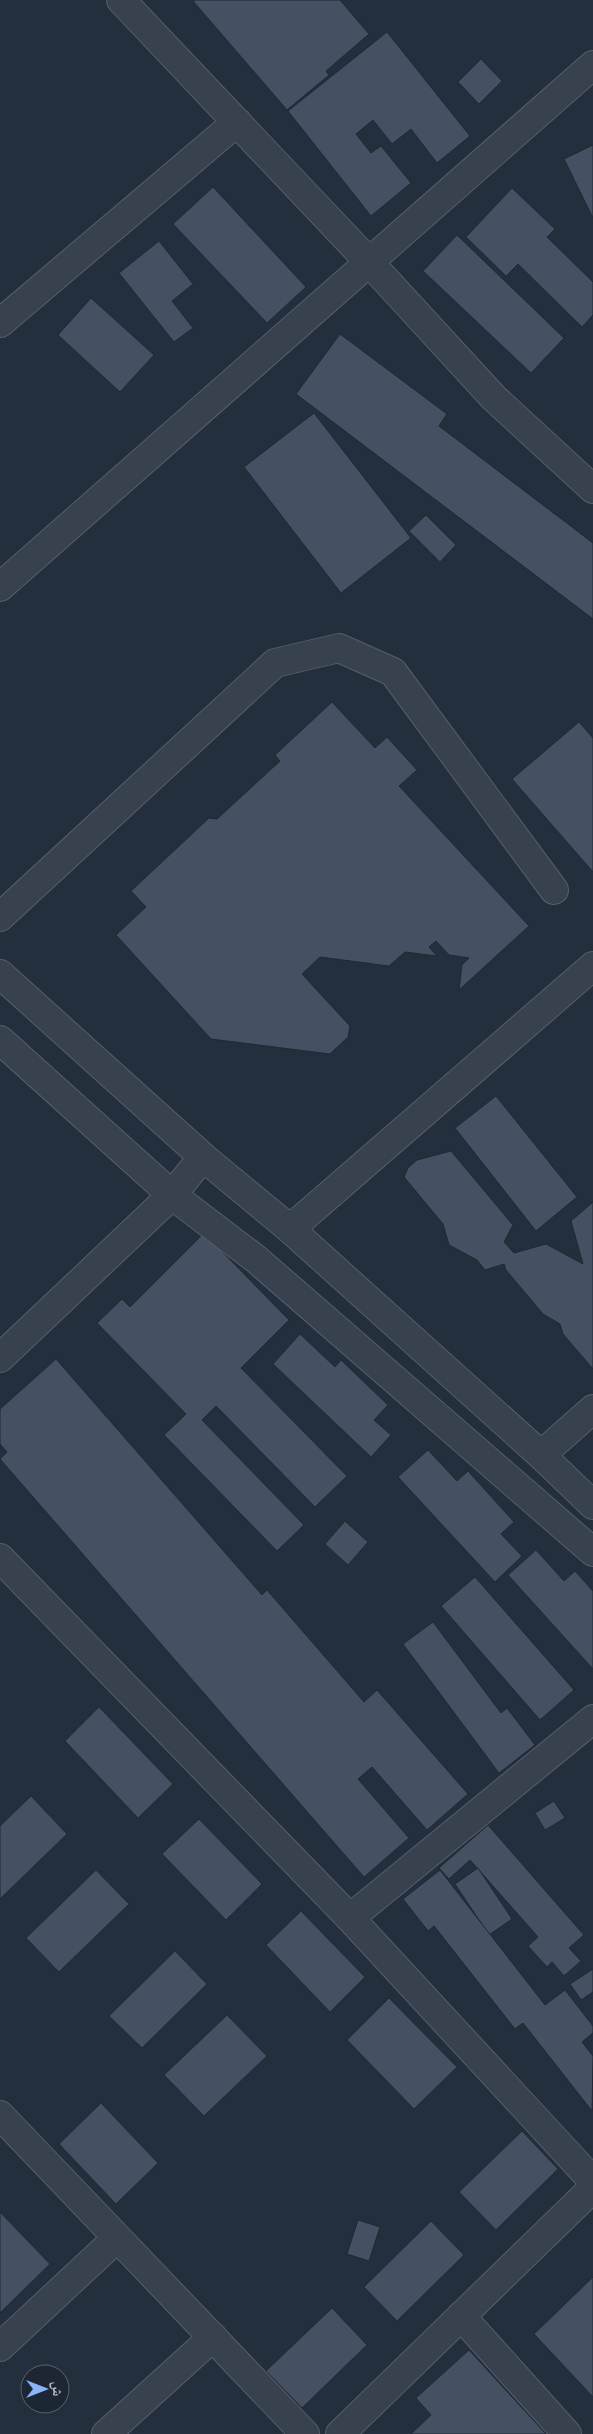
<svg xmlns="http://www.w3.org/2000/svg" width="593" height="2434" viewBox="0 0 593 2434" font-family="'Varela Round','Noto Naskh Arabic',sans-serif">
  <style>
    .building { fill: #455162; stroke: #1f2835 }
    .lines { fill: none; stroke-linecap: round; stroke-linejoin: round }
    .minor-casing { stroke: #565f6c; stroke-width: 30 }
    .minor { stroke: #38414e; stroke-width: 28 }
  </style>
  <rect width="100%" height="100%" fill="#242f3e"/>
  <g class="building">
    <polygon points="195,0 340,0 369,34 326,71 329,75 287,110 193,1"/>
    <polygon points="387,32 470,136 437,163 411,129 392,144 373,120 356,134 371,153 381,146 411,183 371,216 288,111"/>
    <polygon points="481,59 502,81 479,104 458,82"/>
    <polygon points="593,145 593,218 564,159"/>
    <polygon points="213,187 306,287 267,323 173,224"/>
    <polygon points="512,188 555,229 547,237 593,282 593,315 582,327 518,264 506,276 466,237"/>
    <polygon points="457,235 564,338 531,373 423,271"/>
    <polygon points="159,241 193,284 172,301 193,328 174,342 119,273"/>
    <polygon points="91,298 154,355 120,392 58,335"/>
    <polygon points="340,334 447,414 439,426 593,543 593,619 296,394"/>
    <polygon points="314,413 411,538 341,593 244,467"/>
    <polygon points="426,515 456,545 440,562 409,531"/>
    <polygon points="332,702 375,748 387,737 417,770 399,786 529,926 459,990 462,965 469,958 449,955 436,941 429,947 437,956 405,952 389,966 320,957 302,974 350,1026 348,1037 330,1054 211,1039 116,935 146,907 131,891 209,818 217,819 280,761 275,755"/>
    <polygon points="579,722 593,738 593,872 512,779"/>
    <polygon points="496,1096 577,1197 536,1231 455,1128"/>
    <polygon points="451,1151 513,1225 504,1242 514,1253 546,1244 583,1264 571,1221 593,1202 593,1369 563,1334 560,1324 543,1314 506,1270 504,1264 485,1270 477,1260 449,1245 443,1224 404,1177 408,1168 417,1160"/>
    <polygon points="204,1233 289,1320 241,1368 347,1476 315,1507 216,1406 202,1420 304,1525 277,1551 164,1435 186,1414 97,1323 122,1299 130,1307"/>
    <polygon points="300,1334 335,1367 341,1360 388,1405 374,1420 391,1435 371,1457 273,1364"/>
    <polygon points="56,1359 262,1595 267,1590 364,1702 377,1690 468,1794 427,1830 372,1767 358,1779 409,1838 364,1877 0,1459 7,1452 0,1444 0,1409"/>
    <polygon points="428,1450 457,1481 468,1471 514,1522 501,1534 522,1556 495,1582 398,1477"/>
    <polygon points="345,1521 368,1542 348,1565 325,1544"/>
    <polygon points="536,1550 564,1581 575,1571 593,1591 593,1669 508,1575"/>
    <polygon points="475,1577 574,1690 540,1720 441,1606"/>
    <polygon points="433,1622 501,1713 507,1708 535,1745 499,1773 403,1644"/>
    <polygon points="99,1707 173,1784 138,1818 65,1741"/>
    <polygon points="31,1796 67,1834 0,1899 0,1826"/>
    <polygon points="554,1801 565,1818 545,1830 535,1813"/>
    <polygon points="199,1819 262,1884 226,1920 162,1854"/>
    <polygon points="488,1825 584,1935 569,1948 581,1961 564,1976 552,1962 547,1967 528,1946 538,1937 470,1860 449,1879 439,1868"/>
    <polygon points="478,1868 512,1919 489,1935 455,1884"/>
    <polygon points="96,1870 129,1904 59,1972 26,1938"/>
    <polygon points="440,1870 545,2005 565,1990 593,2026 593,2033 582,2042 593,2056 592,2111 523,2023 515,2029 434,1926 428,1931 403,1899"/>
    <polygon points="301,1911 365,1977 330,2012 266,1945"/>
    <polygon points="175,1951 207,1984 142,2048 109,2016"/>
    <polygon points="593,1969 593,1992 581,2000 570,1984"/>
    <polygon points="389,1998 457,2067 414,2109 347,2040"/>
    <polygon points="227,2015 267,2056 204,2116 164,2075"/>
    <polygon points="101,2103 158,2163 116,2204 59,2144"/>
    <polygon points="522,2131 558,2169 496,2230 459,2192"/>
    <polygon points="0,2212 50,2264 0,2313"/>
    <polygon points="358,2220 380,2227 369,2261 347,2254"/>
    <polygon points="431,2221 464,2255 397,2321 364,2287"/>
    <polygon points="593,2277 593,2397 534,2334"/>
    <polygon points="332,2308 367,2345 302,2408 266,2371"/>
    <polygon points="469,2350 546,2434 411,2434 431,2415 416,2398"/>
  </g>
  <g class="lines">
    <g class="minor-casing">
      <g id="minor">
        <polyline points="121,0 370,263 494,398 593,489"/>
        <polyline points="0,323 237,122"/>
        <polyline points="0,587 593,65"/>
        <polyline points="0,917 275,663 339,648 393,672 554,890"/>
        <polyline points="0,974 203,1157 290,1229 541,1455 593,1505"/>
        <polyline points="0,1040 172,1195 256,1259 593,1552"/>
        <polyline points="290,1229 593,966"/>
        <polyline points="0,1358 172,1195 203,1157"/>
        <polyline points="541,1455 593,1409"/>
        <polyline points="0,1558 350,1918 593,2181"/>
        <polyline points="350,1918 593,1719"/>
        <polyline points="0,2115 305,2434"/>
        <polyline points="461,2316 567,2434"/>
        <polyline points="0,2347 117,2238"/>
        <polyline points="106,2434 213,2337"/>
        <polyline points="340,2434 593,2188"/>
      </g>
    </g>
    <use href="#minor" class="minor"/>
  </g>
  <g transform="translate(45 2389) rotate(90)"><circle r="24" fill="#1d2633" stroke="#59626f"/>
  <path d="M0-4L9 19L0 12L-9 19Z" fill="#8ab4f8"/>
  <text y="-8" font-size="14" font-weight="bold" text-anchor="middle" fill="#b4bcc9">ش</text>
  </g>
</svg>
